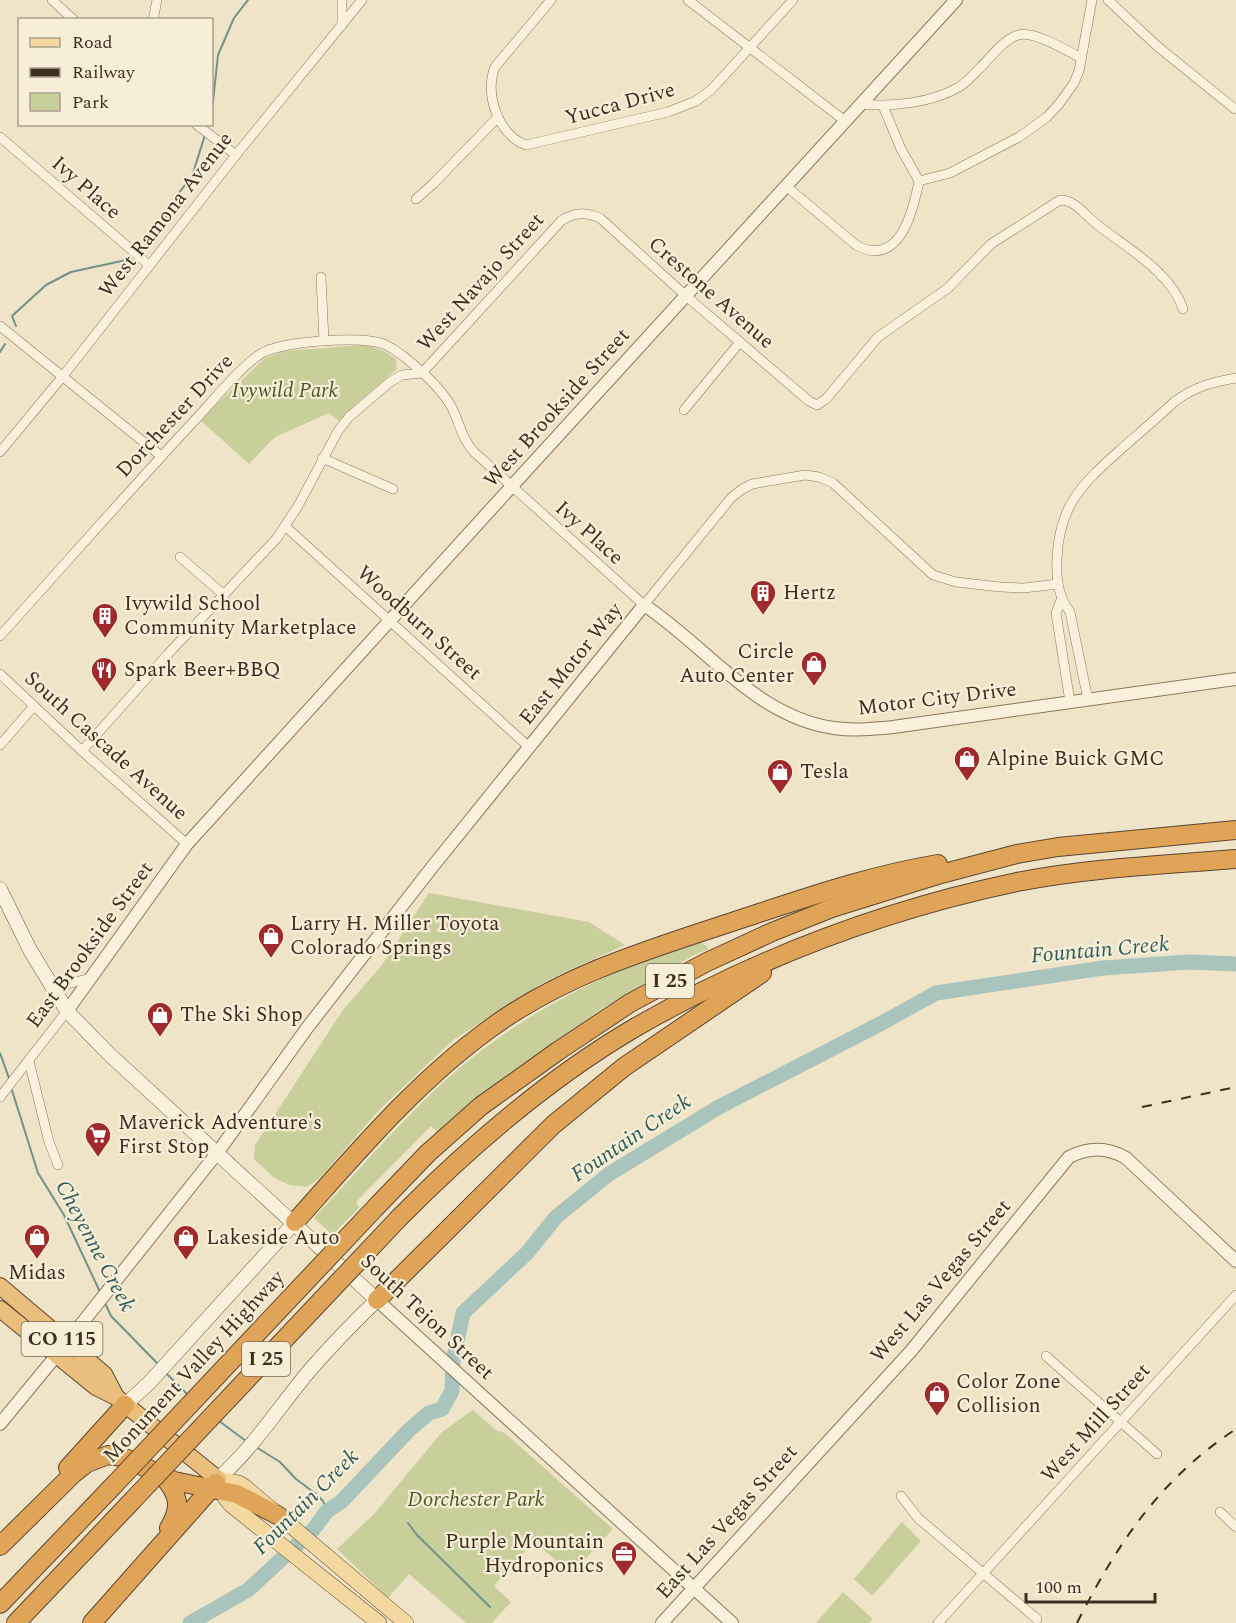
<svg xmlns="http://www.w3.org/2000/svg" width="1236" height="1623" viewBox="0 0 1236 1623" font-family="Spectral,serif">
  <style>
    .green { fill: #c9cf9b }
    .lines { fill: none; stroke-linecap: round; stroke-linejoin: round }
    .stream { stroke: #6f938a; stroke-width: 2 }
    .river { stroke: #a9c4bc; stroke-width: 15 }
    .minor-casing { stroke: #8d765c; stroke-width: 10 }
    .tertiary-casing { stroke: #8d765c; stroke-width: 14 }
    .secondary-casing { stroke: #6f573f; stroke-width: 15 }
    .primary-casing { stroke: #5b4430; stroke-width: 16 }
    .trunk-casing { stroke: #5b4430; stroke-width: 18 }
    .motorway-casing { stroke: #5b4430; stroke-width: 20 }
    .minor { stroke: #faf1dc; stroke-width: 9 }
    .tertiary { stroke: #faf1dc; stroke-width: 12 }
    .secondary { stroke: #faf1dc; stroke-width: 14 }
    .primary { stroke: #f3d9a0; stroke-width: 15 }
    .trunk { stroke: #eabe7c; stroke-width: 16 }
    .motorway { stroke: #e0a458; stroke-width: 18 }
    .rail { stroke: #3d2e20; stroke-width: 2; stroke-dasharray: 10 10; stroke-linecap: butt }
    .motorway-bridge-casing { stroke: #5b4430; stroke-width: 20; stroke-linecap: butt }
    .motorway-bridge { stroke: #e0a458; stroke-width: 18 }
    .labels { text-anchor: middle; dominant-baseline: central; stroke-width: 4.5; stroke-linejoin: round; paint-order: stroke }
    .shield { fill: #f7eed8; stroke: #756857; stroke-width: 1.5 }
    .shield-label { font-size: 20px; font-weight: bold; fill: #3d2e20 }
    .street-label { font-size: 21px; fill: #3d2e20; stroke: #f7eed8 }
    .park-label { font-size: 21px; font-style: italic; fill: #4d5a26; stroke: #f7eed8 }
    .poi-label { font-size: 21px; fill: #3d2e20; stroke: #f7eed8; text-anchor: start }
    .water-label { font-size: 22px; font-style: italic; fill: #2f5d5a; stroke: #f7eed8 }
  </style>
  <rect width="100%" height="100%" fill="#f0e4c8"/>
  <g class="green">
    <path d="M363 345C376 347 386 351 396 359L397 369 356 404 339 421 329 413 275 437 249 464 200 420 265 358 285 351Z"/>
    <polygon points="429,893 589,922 625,945 546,981 453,1040 379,1110 320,1178 307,1187 289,1185 273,1177 254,1159 255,1145 343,1010 382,965"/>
    <path d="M700 941 709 949 694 955 601 1009 503 1078 437 1132 431 1126 356 1202 359 1208 332 1235 314 1218C371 1158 428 1087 496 1040 536 1011 582 987 627 967 651 956 676 949 700 941Z"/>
    <polygon points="473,1410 496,1430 505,1433 613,1529 571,1574 534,1541 494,1586 511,1602 492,1623 466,1623 409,1574 388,1598 337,1549 375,1513 442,1432"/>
    <polygon points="902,1522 921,1541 872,1596 854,1579"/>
    <polygon points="843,1592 873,1619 869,1623 816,1623"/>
  </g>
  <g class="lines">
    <g class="stream">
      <polyline points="212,111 218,55 234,18 248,0"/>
      <polyline points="142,250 165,222 168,207 192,176 205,135"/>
      <polyline points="16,326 12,316 46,285 71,272 131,259"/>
      <polyline points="0,352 5,344"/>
      <polyline points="0,1053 10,1081"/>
      <polyline points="11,1087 38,1173 64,1215 100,1292"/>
      <polyline points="105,1303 111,1316 158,1364"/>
      <polyline points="166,1373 189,1396"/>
      <polyline points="219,1421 246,1441"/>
      <polyline points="256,1447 280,1462 296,1479 316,1494 323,1501 327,1511"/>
      <polyline points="408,1523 417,1535 490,1607"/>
    </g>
    <polyline class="river" points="190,1623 248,1590 313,1530 327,1511 341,1502 409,1430 429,1413 442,1409 452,1391 453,1361 463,1313 527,1253 556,1217 609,1174 719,1107 880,1024 936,993 1103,968 1189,962 1236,964"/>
    <g class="minor-casing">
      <g id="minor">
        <polyline points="52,0 74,20"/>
        <path d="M551 0 495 67C484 93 498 135 526 145L668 112 696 101 711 90 793 0"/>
        <polyline points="688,0 845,121"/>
        <polyline points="1108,0 1157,46 1235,109"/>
        <polyline points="153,20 157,0"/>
        <polyline points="342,25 342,0"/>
        <path d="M861 104C892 107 932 103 959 87 967 82 973 75 980 68 990 58 1003 40 1018 35 1033 30 1068 51 1081 58"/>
        <polyline points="196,124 236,155"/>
        <polyline points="0,137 149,265"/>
        <polyline points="919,181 950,173 1019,137 1047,117 1059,104 1074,83 1079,71 1092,0"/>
        <path d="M786 186 856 245C899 269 913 212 919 181L901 149 883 106"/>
        <polyline points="416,199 433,184 497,118"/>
        <polyline points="321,277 324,341"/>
        <polyline points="0,326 161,456"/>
        <polyline points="684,410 740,342"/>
        <polyline points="0,452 63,376 236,155 362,0"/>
        <polyline points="322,458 393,489"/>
        <polyline points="285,526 529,747"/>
        <polyline points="180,557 224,595"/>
        <polyline points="1061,600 1056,613 1070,702"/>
        <path d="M0 636C65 564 129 491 195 420 212 402 242 365 262 353 283 341 365 335 386 345 406 355 442 388 452 408 460 424 461 437 474 452L644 605 731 498 741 490 752 484 805 475 819 477 833 483 933 575 956 582 1000 587 1024 588 1058 584"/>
        <polyline points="0,674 82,751 187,844"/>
        <path d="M1088 700 1070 612C1058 596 1056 579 1057 559 1059 506 1081 485 1119 451 1137 435 1156 419 1174 402 1196 386 1210 383 1236 378"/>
        <polyline points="0,745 34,706"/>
        <path d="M82 751 168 654 277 538 298 506 338 431 349 417 390 382 402 375 422 373 562 220C576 212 586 212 600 218L686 296 809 401 817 405 826 399 878 337 948 288 991 244 1060 200C1075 200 1083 213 1094 222 1123 246 1171 271 1183 309"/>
        <polyline points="51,985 67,984 91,978"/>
        <polyline points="29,1061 49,1142 58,1165"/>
        <polyline points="0,1097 67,1011"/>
        <polyline points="1046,1356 1157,1454"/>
        <polyline points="901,1496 918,1518 1037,1619"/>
        <polyline points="1220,1512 1236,1527"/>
        <polyline points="938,1623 1236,1295"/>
      </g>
    </g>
    <g class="tertiary-casing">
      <g id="tertiary">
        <polyline points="67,1011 187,844 512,486 956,0"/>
        <polyline points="377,1300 732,1623"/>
        <path d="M67 1342 218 1152 307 1028 433 866 644 605C706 646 756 717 834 728 853 731 873 729 893 727L1236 679"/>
        <polyline points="0,1424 56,1356"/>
        <path d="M662 1623 911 1351 1069 1157C1089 1147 1107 1147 1126 1158L1236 1261"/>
      </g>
    </g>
    <g class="secondary-casing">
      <g id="secondary">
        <path d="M0 889 30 950 67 1011 109 1054 377 1300C354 1322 331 1346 310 1370 279 1407 254 1447 218 1479"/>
        <polyline points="125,1405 149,1383 295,1222"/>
      </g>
    </g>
    <g class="primary-casing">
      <g id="primary">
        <polyline points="218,1479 239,1483 245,1487 406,1623"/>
        <polyline points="219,1482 226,1499 231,1505 379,1623"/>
      </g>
    </g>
    <g class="trunk-casing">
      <g id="trunk">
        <polyline points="0,1286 104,1374 116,1397"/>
        <polyline points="0,1309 96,1387 116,1397 218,1479"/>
      </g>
    </g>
    <g class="motorway-casing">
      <g id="motorway">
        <polyline points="377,1206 428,1153 481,1106 558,1051 630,1003 707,962 772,932 832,908 941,874 1017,854 1058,847 1236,830"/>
        <path d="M399 1218C470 1146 549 1078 636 1027 755 959 883 910 1017 882 1088 868 1163 865 1236 859"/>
        <path d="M295 1222C355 1155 414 1084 488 1030 563 974 653 948 741 919 805 898 871 875 938 864"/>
        <polyline points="377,1300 553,1125 624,1067 762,973"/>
        <polyline points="68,1468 125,1405"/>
        <path d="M162 1475C179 1494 182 1506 169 1528"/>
        <polyline points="0,1546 73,1474 87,1463 108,1455 123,1457 174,1481 237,1494 279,1516"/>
        <polyline points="0,1604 114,1485"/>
        <polyline points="16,1623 132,1501"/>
        <polyline points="92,1623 216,1483"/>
      </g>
    </g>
    <use href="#minor" class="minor"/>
    <use href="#tertiary" class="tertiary"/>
    <use href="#secondary" class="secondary"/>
    <use href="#primary" class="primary"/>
    <use href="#trunk" class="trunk"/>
    <use href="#motorway" class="motorway"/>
    <g class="rail">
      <polyline points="1142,1107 1236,1087"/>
      <path d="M1077 1623C1117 1544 1160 1479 1236 1429"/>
    </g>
    <g class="motorway-bridge-casing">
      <g id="motorway-bridge">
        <polyline points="114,1485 377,1206"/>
        <polyline points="132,1501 399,1218"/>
      </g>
    </g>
    <use href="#motorway-bridge" class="motorway-bridge"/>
  </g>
  <defs>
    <g id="building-pin" transform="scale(1.35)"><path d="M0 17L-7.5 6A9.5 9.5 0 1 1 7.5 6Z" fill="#9e2a2b" stroke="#f7eed8"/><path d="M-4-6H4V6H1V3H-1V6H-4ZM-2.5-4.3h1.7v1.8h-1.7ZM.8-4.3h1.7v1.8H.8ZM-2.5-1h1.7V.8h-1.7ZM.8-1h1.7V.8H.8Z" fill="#fff"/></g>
    <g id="shop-pin" transform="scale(1.35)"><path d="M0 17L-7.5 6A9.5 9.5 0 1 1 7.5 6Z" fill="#9e2a2b" stroke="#f7eed8"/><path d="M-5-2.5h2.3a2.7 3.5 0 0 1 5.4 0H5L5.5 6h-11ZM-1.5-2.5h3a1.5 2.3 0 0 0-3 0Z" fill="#fff"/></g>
    <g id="restaurant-pin" transform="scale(1.35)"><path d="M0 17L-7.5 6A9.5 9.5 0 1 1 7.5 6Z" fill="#9e2a2b" stroke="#f7eed8"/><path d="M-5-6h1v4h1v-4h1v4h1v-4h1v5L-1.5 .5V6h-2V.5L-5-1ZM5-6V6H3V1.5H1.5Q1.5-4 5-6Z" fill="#fff"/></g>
    <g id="supermarket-pin" transform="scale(1.35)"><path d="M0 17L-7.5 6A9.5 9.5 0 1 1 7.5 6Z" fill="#9e2a2b" stroke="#f7eed8"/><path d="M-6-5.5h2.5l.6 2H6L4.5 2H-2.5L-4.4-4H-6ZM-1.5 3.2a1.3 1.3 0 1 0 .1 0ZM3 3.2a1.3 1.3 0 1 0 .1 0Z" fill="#fff"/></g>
    <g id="office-pin" transform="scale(1.35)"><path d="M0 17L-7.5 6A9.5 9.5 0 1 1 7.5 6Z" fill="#9e2a2b" stroke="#f7eed8"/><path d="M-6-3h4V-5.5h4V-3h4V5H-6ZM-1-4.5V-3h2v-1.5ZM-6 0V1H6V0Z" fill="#fff"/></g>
  </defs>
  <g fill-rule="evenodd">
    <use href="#building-pin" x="763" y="593"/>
    <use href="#building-pin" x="105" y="616"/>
    <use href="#shop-pin" x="814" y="664"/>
    <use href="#restaurant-pin" x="104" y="670"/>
    <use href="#shop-pin" x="967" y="759"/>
    <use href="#shop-pin" x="780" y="772"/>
    <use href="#shop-pin" x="271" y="936"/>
    <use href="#shop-pin" x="160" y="1015"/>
    <use href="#supermarket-pin" x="98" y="1135"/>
    <use href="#shop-pin" x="37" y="1237"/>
    <use href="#shop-pin" x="186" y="1238"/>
    <use href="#shop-pin" x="937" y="1394"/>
    <use href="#office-pin" x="624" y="1554"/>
  </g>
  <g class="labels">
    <g class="shield">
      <rect x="646" y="964" width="48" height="34" rx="4.5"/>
      <rect x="21.5" y="1322" width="81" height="34" rx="4.5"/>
      <rect x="242" y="1342" width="48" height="34" rx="4.5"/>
    </g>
    <g class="shield-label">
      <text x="670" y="981">I 25</text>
      <text x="62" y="1339">CO 115</text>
      <text x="266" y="1359">I 25</text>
    </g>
    <g class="street-label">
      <text transform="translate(620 104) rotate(-15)">Yucca Drive</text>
      <text transform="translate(86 188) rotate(41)">Ivy Place</text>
      <text transform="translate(166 215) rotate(-52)">West Ramona Avenue</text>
      <text transform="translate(481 282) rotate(-48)">West Navajo Street</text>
      <text transform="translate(711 293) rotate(41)">Crestone Avenue</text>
      <text transform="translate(557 408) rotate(-48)">West Brookside Street</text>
      <text transform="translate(175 416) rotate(-47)">Dorchester Drive</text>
      <text transform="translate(589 533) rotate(42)">Ivy Place</text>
      <text transform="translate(419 623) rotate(42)">Woodburn Street</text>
      <text transform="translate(571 664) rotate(-51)">East Motor Way</text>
      <text transform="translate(937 699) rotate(-7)">Motor City Drive</text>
      <text transform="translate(106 746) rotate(42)">South Cascade Avenue</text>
      <text transform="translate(90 945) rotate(-54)">East Brookside Street</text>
      <text transform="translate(941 1281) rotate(-50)">West Las Vegas Street</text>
      <text transform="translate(427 1317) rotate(43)">South Tejon Street</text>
      <text transform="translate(194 1367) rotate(-47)">Monument Valley Highway</text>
      <text transform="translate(1096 1423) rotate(-48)">West Mill Street</text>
      <text transform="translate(727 1522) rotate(-48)">East Las Vegas Street</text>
    </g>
    <g class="park-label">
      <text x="285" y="391">Ivywild Park</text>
      <text x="476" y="1500">Dorchester Park</text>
    </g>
    <g class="poi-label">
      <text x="783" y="593">Hertz</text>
      <text x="124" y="604">Ivywild School<tspan x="124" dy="24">Community Marketplace</tspan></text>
      <text x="794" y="652" text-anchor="end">Circle<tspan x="794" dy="24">Auto Center</tspan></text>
      <text x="124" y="670">Spark Beer+BBQ</text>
      <text x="986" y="759">Alpine Buick GMC</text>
      <text x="800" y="772">Tesla</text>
      <text x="290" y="924">Larry H. Miller Toyota<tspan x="290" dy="24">Colorado Springs</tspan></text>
      <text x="180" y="1015">The Ski Shop</text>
      <text x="118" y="1123">Maverick Adventure's<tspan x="118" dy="24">First Stop</tspan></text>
      <text x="206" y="1238">Lakeside Auto</text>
      <text x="37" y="1273" text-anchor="middle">Midas</text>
      <text x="956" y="1382">Color Zone<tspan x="956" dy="24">Collision</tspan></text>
      <text x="604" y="1542" text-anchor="end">Purple Mountain<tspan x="604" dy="24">Hydroponics</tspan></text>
    </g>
    <g class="water-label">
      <text transform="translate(1100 950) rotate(-5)">Fountain Creek</text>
      <text transform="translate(631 1138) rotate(-34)">Fountain Creek</text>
      <text transform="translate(95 1246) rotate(62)">Cheyenne Creek</text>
      <text transform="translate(306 1502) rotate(-45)">Fountain Creek</text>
    </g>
  </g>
  <rect x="18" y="18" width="195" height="108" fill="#f7eed8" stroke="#ada18e" stroke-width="1.5"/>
  <rect x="30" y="38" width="30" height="9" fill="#f3d9a0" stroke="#ada18e" stroke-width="1.5"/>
  <text x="72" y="48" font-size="18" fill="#3d2e20">Road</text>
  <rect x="30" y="68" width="30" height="9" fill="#3d2e20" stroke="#ada18e" stroke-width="1.5"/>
  <text x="72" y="78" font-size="18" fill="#3d2e20">Railway</text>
  <rect x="30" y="93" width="30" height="18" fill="#c9cf9b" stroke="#ada18e" stroke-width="1.5"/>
  <text x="72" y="108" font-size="18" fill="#3d2e20">Park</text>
  <path d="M1026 1593v9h129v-9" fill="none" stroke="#3d2e20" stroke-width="3"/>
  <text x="1035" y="1593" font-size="18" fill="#3d2e20" stroke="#f7eed8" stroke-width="4.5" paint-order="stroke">100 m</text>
</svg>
